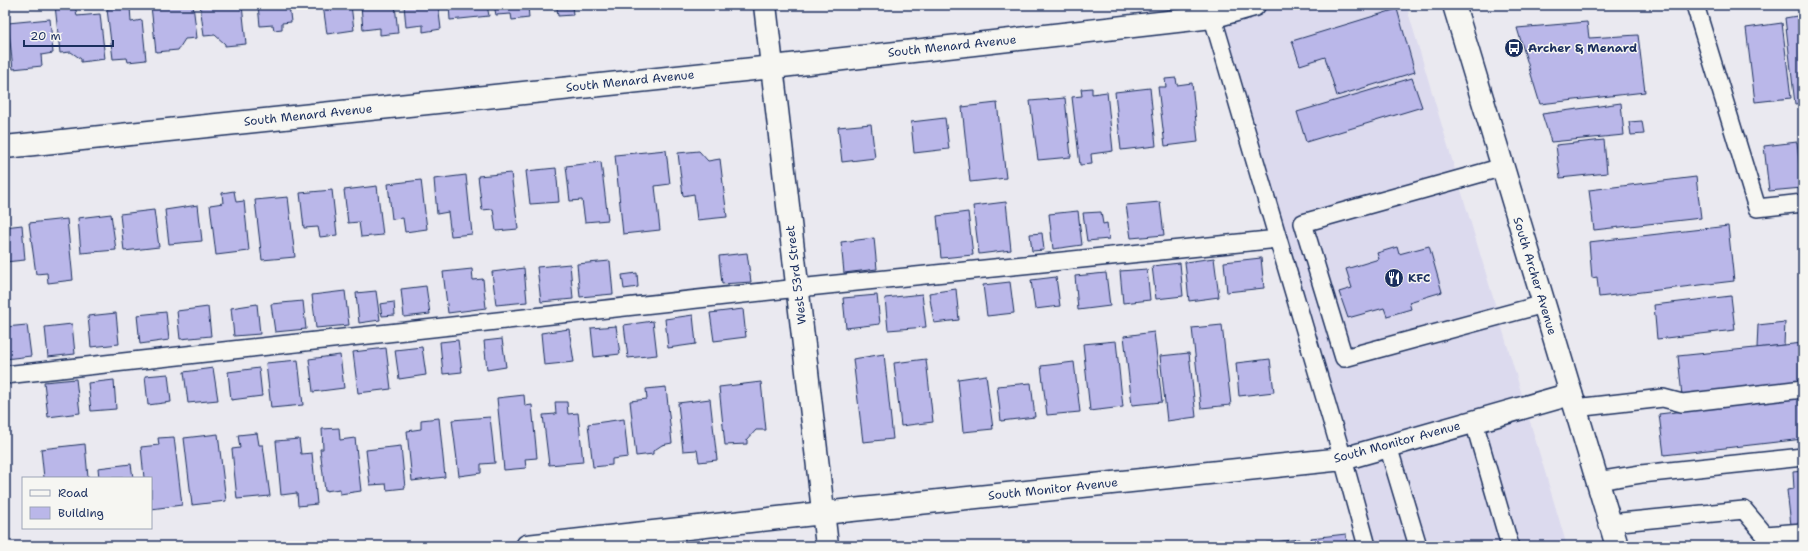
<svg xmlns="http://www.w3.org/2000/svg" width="1808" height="551" viewBox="0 0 1808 551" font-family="'Shantell Sans',sans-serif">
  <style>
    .built { fill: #dcdaee }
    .building { fill: #bab7e9; stroke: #1b2f5e }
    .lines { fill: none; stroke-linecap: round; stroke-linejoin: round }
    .lane-casing { stroke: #1b2f5e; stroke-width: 20 }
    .street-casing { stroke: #1b2f5e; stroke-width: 25 }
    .secondary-casing { stroke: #1b2f5e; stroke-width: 25 }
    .lane { stroke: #f6f6f2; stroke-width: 17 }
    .street { stroke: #f6f6f2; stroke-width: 22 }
    .secondary { stroke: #f6f6f2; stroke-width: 22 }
    .labels { text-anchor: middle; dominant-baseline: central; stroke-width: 3; stroke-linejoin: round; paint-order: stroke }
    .street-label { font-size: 12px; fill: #1b2f5e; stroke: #f6f6f2 }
    .poi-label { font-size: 12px; font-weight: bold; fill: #1b2f5e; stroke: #f6f6f2; text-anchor: start }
  </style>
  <rect width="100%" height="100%" fill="#eae9f0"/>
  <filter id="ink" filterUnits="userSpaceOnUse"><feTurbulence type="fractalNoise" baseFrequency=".025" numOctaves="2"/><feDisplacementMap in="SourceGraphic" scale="8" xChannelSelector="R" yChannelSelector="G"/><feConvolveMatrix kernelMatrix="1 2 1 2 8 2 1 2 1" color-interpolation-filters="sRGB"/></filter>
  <g filter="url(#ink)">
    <polygon class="built" points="1211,5 1406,5 1567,546 1371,546"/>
    <g class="building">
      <polygon points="55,5 75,5 77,16 100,14 105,59 81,62 81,59 71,52 60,53"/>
      <polygon points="163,5 193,5 197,38 185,39 178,50 156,52 151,6"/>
      <polygon points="200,5 242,5 246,44 225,46 225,44 215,35 204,36"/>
      <polygon points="258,5 289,5 291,22 282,23 282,29 274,30 273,25 260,26"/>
      <polygon points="323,5 351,5 354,30 327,34"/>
      <polygon points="361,5 395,5 398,33 380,35 380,28 363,30"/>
      <polygon points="404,5 438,5 441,29 423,32 423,25 406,27"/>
      <polygon points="449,5 487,5 489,16 450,20"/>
      <polygon points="494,5 528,5 529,18 512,20 511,14 496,15"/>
      <polygon points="546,5 572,5 573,15 558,16 557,8 546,9"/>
      <polygon points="130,6 131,22 142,20 146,60 128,62 127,58 113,59 107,9"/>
      <polygon points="1397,9 1415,72 1337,96 1325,57 1300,65 1292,41"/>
      <polygon points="1803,15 1803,103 1795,104 1785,18"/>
      <polygon points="50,19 53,53 41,55 42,66 13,69 8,23"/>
      <polygon points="1587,22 1589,38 1638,35 1645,92 1540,104 1517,28"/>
      <polygon points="1782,23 1791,98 1755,102 1746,28"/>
      <polygon points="1176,78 1177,85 1192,83 1198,142 1165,146 1158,87 1166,87 1165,79"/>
      <polygon points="1412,78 1422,107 1306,142 1297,112"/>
      <polygon points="1092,88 1092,94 1107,92 1113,151 1091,154 1092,164 1080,165 1072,97 1082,96 1081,89"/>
      <polygon points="1150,88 1156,146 1121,150 1115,92"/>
      <polygon points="1065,98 1071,157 1038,160 1030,101"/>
      <polygon points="997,103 1006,178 970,182 962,107"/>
      <polygon points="1621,103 1624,135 1551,142 1542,114"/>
      <polygon points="945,118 949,149 914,153 911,122"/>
      <polygon points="1642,121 1644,134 1631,135 1629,122"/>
      <polygon points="871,124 875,158 842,162 838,127"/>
      <polygon points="1604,140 1607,173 1560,178 1556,145"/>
      <polygon points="1797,142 1802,188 1769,191 1764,146"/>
      <polygon points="666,150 670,184 655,186 660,230 623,234 615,155"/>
      <polygon points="699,151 708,161 720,159 727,217 697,220 694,194 683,196 678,153"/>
      <polygon points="601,162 608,220 585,222 582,200 570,201 566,166"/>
      <polygon points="556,168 559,202 530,204 526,171"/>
      <polygon points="511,173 518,229 496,231 493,209 482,210 478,176"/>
      <polygon points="466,175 472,234 451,236 448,212 437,214 434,179"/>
      <polygon points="1696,177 1701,218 1594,230 1589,190"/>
      <polygon points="421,180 427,229 405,232 403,218 392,219 388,184"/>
      <polygon points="377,186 383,235 361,237 359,222 348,223 344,190"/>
      <polygon points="332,190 337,235 320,237 318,227 304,228 300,193"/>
      <polygon points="234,191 236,202 244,201 249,251 216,255 210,205 223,203 222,193"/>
      <polygon points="288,197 295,257 262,260 255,200"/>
      <polygon points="1006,202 1011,250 979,254 973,206"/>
      <polygon points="1160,202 1164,235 1131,238 1126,205"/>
      <polygon points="198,205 202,241 169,244 165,210"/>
      <polygon points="154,210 159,247 124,251 120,214"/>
      <polygon points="1078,211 1082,245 1053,249 1049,214"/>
      <polygon points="968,212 973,255 941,258 937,216"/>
      <polygon points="1101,212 1103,224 1107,223 1109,239 1087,241 1083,213"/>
      <polygon points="111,214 116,250 81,253 78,218"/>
      <polygon points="67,219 73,280 48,283 47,273 36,274 29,223"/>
      <polygon points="22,225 25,260 5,262 5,227"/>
      <polygon points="1728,226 1734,281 1599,297 1597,277 1592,278 1589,242"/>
      <polygon points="1042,233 1044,250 1032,251 1030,234"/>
      <polygon points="874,238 877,269 844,273 841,242"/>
      <polygon points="1429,246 1442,292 1409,302 1411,309 1387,316 1384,308 1348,318 1339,292 1352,288 1346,269 1379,259 1377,253 1397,247 1399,254"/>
      <polygon points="747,253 751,282 722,284 719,256"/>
      <polygon points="1214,258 1219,297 1189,301 1185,262"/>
      <polygon points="1261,258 1264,288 1227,292 1224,262"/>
      <polygon points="610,261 613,294 580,297 577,264"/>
      <polygon points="1180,263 1183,296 1156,299 1152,266"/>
      <polygon points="570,264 573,299 541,302 537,267"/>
      <polygon points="524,268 527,302 496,305 492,272"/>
      <polygon points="472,269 473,280 483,279 486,308 448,313 443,272"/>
      <polygon points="1147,269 1150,300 1123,303 1120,271"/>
      <polygon points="637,273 638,287 624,289 622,275"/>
      <polygon points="1106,273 1110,306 1078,310 1075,276"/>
      <polygon points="1056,277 1060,306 1035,309 1031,280"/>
      <polygon points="1010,282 1014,313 987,316 983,285"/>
      <polygon points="426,286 430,314 404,317 401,289"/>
      <polygon points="956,289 959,320 934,323 929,293"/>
      <polygon points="345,291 349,325 316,328 312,295"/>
      <polygon points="376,291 380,320 359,323 356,293"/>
      <polygon points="922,294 926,327 888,330 885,298"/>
      <polygon points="877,295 880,324 846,328 843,298"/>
      <polygon points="1731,296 1735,330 1657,339 1654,305"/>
      <polygon points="303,301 306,329 275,332 271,304"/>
      <polygon points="394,302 395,315 382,316 380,304"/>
      <polygon points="257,304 260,334 234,336 231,308"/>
      <polygon points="208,307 211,336 180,339 177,311"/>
      <polygon points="743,309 746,337 714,341 710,313"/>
      <polygon points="166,312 169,340 140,344 137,315"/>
      <polygon points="116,313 119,344 91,347 88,316"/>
      <polygon points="693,315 696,344 668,348 665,319"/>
      <polygon points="653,321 657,355 628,358 624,325"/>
      <polygon points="1785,322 1784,345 1757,348 1758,325"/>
      <polygon points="72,324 75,354 48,357 45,327"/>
      <polygon points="27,325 31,356 5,359 5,327"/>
      <polygon points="1222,325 1231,405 1201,408 1192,328"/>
      <polygon points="616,326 620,354 594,357 591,328"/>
      <polygon points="569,329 574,362 544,365 541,333"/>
      <polygon points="1154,332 1162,402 1132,405 1124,336"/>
      <polygon points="502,339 506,367 487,370 484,341"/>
      <polygon points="458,340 462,372 443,374 440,342"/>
      <polygon points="1116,341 1123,407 1090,411 1083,344"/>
      <polygon points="1803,343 1803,384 1682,396 1678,356"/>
      <polygon points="422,347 426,375 399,379 395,350"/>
      <polygon points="386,348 391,389 358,393 353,352"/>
      <polygon points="1189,353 1196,417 1167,421 1160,356"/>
      <polygon points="884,354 893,439 863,442 853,359"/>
      <polygon points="340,355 344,388 313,392 309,359"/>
      <polygon points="926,359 933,422 901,426 894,363"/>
      <polygon points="1270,359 1274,392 1239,396 1236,363"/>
      <polygon points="298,360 303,405 271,408 266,363"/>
      <polygon points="1074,362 1080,412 1047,415 1041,366"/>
      <polygon points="213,368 218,400 188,403 184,372"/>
      <polygon points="259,368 262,396 231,400 228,372"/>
      <polygon points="168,374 171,402 148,405 145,376"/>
      <polygon points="986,375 993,429 963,432 958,379"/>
      <polygon points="76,379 80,413 48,417 44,382"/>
      <polygon points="114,380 116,409 91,411 88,383"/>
      <polygon points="761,382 766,430 756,430 747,440 747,444 725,445 719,387"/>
      <polygon points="1031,383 1035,417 1001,421 997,386"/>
      <polygon points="666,387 672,443 662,445 653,451 653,454 636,456 630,401 647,399 646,389"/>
      <polygon points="524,395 525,406 532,405 537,458 525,459 526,468 504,470 497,398"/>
      <polygon points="1803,397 1803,439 1664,455 1659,414"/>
      <polygon points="710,399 717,460 699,462 697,450 683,451 678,403"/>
      <polygon points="555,402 567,402 568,414 578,413 583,462 549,465 543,415 556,414"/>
      <polygon points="490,417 495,463 481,464 481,473 459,476 452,420"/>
      <polygon points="439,418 445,477 412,481 407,431 421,429 421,420"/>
      <polygon points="624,419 628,457 612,459 612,465 593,467 588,424"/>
      <polygon points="339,428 340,440 355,438 361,491 340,494 340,489 325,491 320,449 323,449 322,429"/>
      <polygon points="257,433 259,445 263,445 270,496 237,499 232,449 240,448 238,435"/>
      <polygon points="218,434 226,501 192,505 184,438"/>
      <polygon points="174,437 182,505 151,509 151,478 144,478 141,447 159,445 158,438"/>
      <polygon points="299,439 301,454 312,453 317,504 298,506 297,493 281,495 276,441"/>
      <polygon points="85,444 88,478 44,478 41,449"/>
      <polygon points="401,446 405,488 387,490 386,484 370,485 366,450"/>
      <polygon points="131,464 133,478 99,478 98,468"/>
      <polygon points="1803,471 1803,524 1791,525 1787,490 1794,489 1793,472"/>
      <polygon points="1346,534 1347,546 1312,546 1311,538"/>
      <polygon points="1300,539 1301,546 1266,546 1266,543"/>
    </g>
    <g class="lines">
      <g class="lane-casing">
        <g id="lane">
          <polyline points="1209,5 1343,459 1367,546"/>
          <polyline points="1695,5 1757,208 1803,203"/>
          <polyline points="1503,167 1303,223 1344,358 1544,304"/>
          <polyline points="5,375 798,288 1278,239"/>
          <polyline points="1575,408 1663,398 1682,403 1803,389"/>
          <polyline points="1474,422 1510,546"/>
          <polyline points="1388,446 1418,546"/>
          <polyline points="1597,481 1641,474 1803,457"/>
          <polyline points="1610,523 1744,510 1765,535 1803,532"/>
        </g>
      </g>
      <g class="street-casing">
        <g id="street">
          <polyline points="765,5 827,546"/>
          <polyline points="5,147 773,67 1212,17 1254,5"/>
          <polyline points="527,546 823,513 1343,459 1571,394"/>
        </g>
      </g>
      <g class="secondary-casing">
        <polyline id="secondary" points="1454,5 1617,546"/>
      </g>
      <use href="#lane" class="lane"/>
      <use href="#street" class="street"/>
      <use href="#secondary" class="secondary"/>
    </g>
  </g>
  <defs>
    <g id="bus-disc" transform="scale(1)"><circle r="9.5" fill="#1b2f5e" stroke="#f6f6f2"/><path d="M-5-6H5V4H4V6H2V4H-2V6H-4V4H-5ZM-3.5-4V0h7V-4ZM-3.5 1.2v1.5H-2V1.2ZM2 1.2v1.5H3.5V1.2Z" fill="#fff"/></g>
    <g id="restaurant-disc" transform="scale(1)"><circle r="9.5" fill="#1b2f5e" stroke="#f6f6f2"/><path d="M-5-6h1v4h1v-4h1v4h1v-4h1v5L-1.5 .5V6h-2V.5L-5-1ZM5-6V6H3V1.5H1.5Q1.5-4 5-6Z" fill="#fff"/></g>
  </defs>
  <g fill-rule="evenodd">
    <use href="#bus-disc" x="1514" y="48"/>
    <use href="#restaurant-disc" x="1394" y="278"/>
  </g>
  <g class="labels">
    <g class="street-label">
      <text transform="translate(952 46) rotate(-6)">South Menard Avenue</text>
      <text transform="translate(630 81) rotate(-6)">South Menard Avenue</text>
      <text transform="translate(308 115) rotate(-6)">South Menard Avenue</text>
      <text transform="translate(796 275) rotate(-97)">West 53rd Street</text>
      <text transform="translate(1535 276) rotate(73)">South Archer Avenue</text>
      <text transform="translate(1397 442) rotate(-15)">South Monitor Avenue</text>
      <text transform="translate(1053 489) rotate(-6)">South Monitor Avenue</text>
    </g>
    <g class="poi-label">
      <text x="1528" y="48">Archer &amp; Menard</text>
      <text x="1408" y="278">KFC</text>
    </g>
  </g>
  <rect width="1808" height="551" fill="none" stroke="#f6f6f2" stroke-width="20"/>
  <rect x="10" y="10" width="1788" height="531" fill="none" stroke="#1b2f5e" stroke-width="1.5" filter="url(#ink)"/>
  <rect x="22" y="477" width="130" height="52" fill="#f6f6f2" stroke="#9ea6b7"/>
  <rect x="30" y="490" width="20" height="6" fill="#f6f6f2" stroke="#9ea6b7"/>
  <text x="58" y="497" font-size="12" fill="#1b2f5e">Road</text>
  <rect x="30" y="507" width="20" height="12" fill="#bab7e9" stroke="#9ea6b7"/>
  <text x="58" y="517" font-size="12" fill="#1b2f5e">Building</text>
  <path d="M24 40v6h89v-6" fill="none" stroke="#1b2f5e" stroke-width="2"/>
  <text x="30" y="40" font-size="12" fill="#1b2f5e" stroke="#f6f6f2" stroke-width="3" paint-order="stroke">20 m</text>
</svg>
